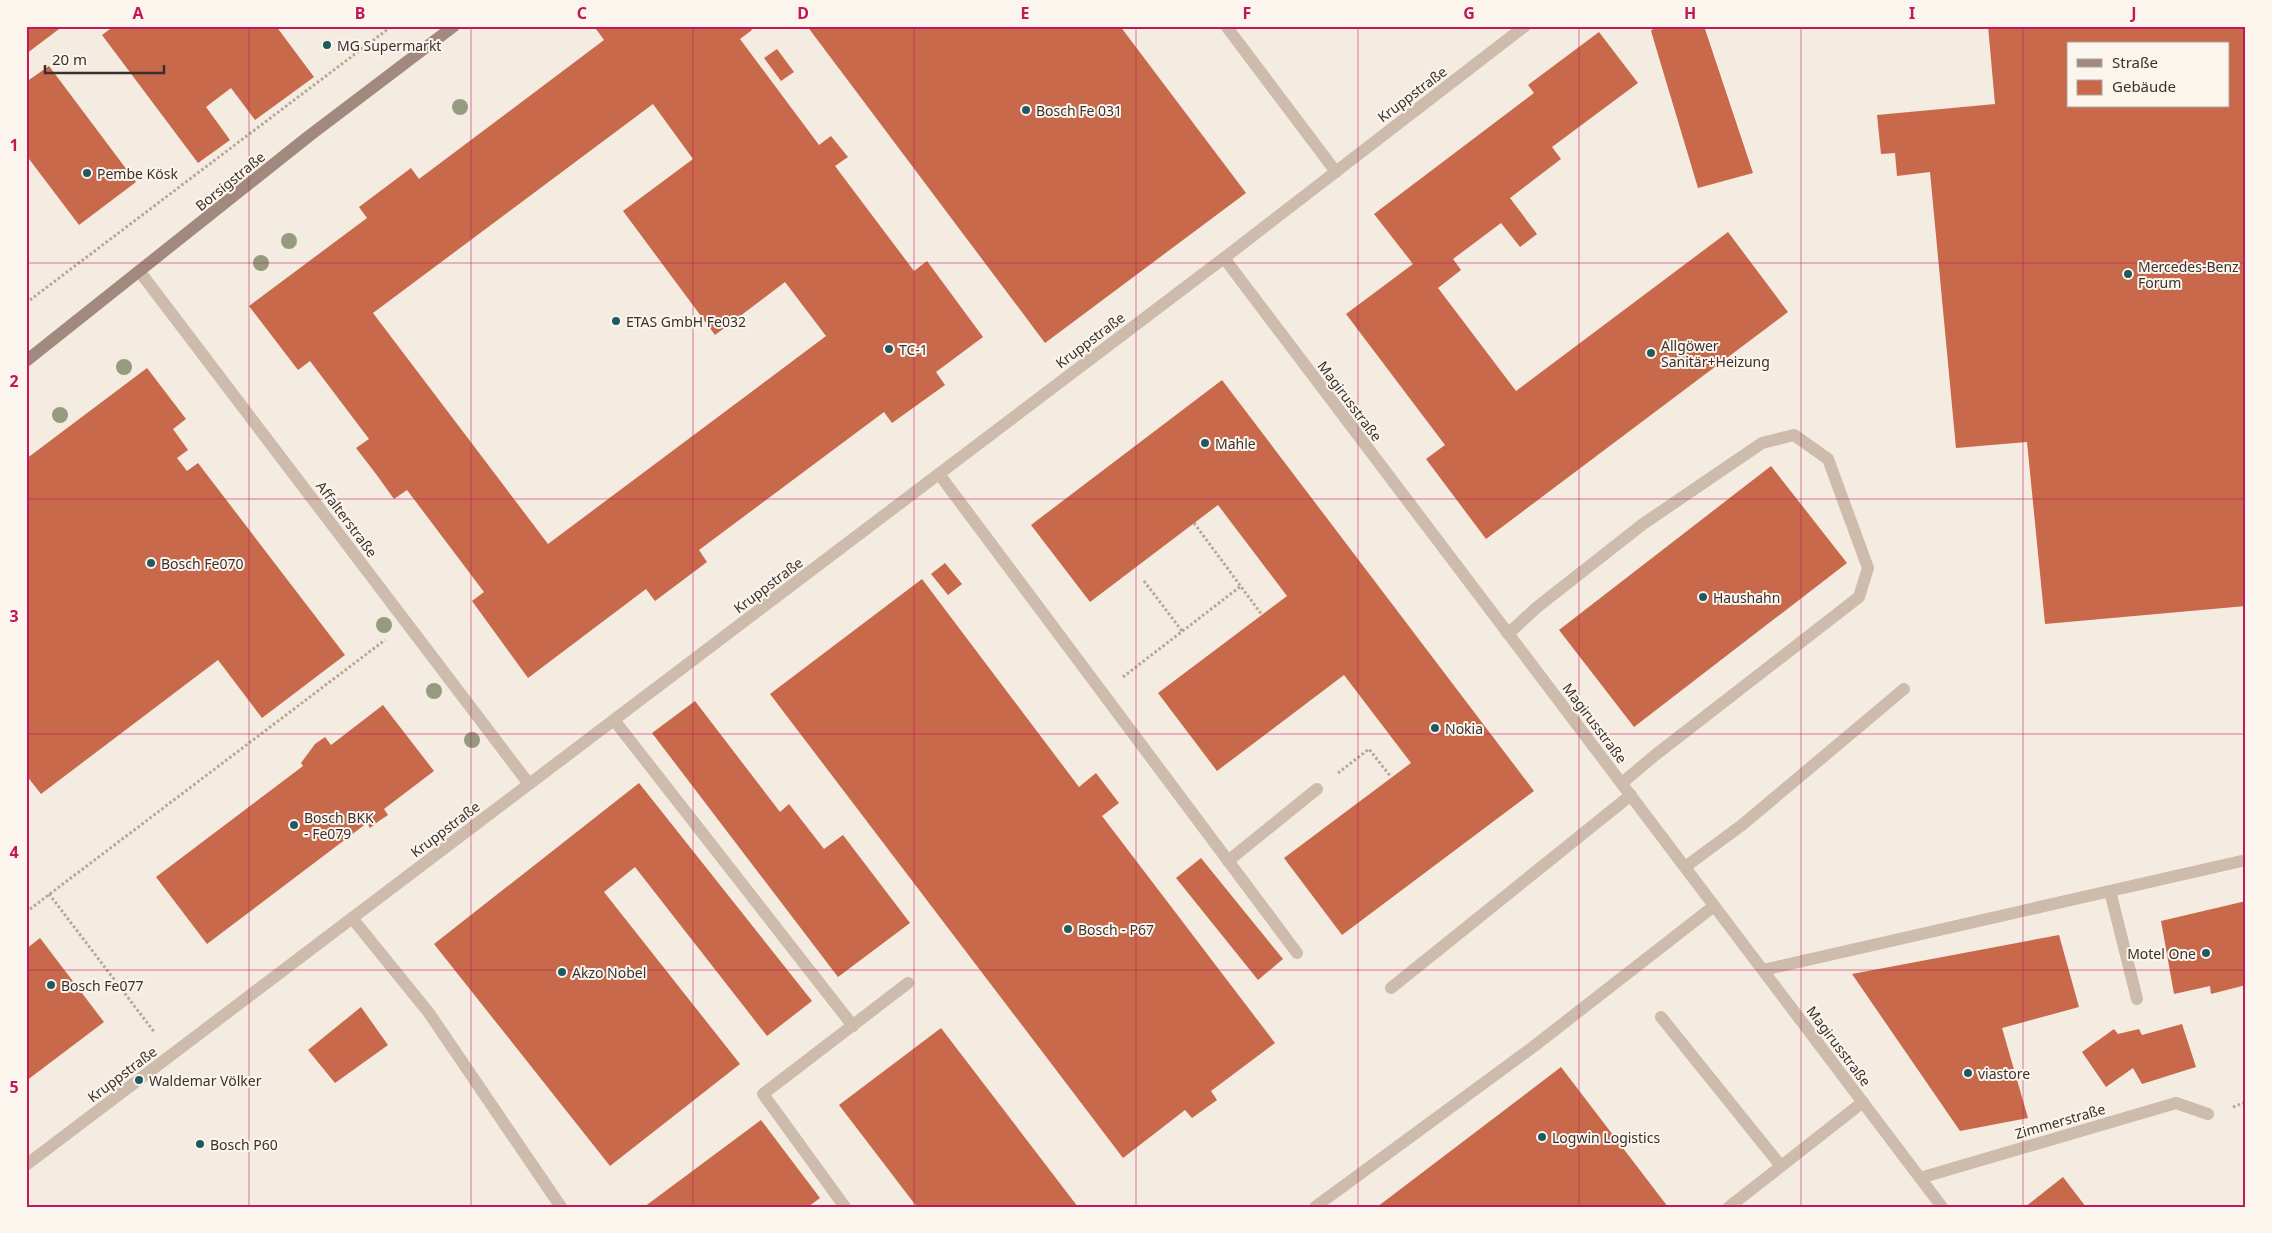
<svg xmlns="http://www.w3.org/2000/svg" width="2272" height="1233" viewBox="0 0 2272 1233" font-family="'Noto Sans',sans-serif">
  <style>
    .building { fill: #c8694b; fill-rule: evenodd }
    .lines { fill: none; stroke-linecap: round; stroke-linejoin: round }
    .path { stroke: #b9a596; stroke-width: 3; stroke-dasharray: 2.5 2.5; stroke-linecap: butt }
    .lane { stroke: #cdbbac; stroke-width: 12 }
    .street { stroke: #cdbbac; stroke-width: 12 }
    .secondary { stroke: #a18a7d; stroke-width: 12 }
    .tree { fill: #969b7f }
    .grid { fill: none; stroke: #c2185b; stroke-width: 1; stroke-opacity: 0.55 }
    .poi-dot { fill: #1f5a5e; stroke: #fbf5ee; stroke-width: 2 }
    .labels { text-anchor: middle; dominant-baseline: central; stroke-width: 4; stroke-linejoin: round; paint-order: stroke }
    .poi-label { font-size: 14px; fill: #3b302b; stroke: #fbf5ee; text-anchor: start }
    .street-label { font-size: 14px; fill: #3b302b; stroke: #fbf5ee }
    .neatline { fill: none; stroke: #c2185b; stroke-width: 2 }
    .grid-label { font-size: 16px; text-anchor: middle; font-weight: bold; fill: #c2185b }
  </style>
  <rect width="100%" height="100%" fill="#f4ebe1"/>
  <g class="building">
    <polygon points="26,26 63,26 26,54"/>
    <polygon points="114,26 276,26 314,77 255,120 231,88 206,107 230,140 198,163 102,35"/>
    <path d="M600 26H749L752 30 740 39 819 145 831 136 848 157 835 166 914 271 927 261 983 337 936 372 945 385 892 423 884 412 699 550 707 562 655 601 646 589 528 678 472 601 484 592 407 490 394 499 376 474 356 448 369 439 310 361 298 370 249 306 367 218 359 207 411 168 419 179 604 40 596 29ZM653 104 693 159 623 211 715 335 785 282 826 336 548 544 373 313Z"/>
    <polygon points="807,26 1120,26 1246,193 1045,343"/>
    <polygon points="1656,26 1704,26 1753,173 1698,188 1651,31"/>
    <path d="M1988 26H2246V606L2045 624 2027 442 1956 448 1930 172 1897 176 1895 153 1881 154 1877 115 1995 104ZM2068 44H2228V106H2068Z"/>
    <polygon points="1599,32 1638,83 1552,147 1561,159 1510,198 1537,234 1520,247 1501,223 1453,259 1461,270 1438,288 1516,391 1728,232 1788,312 1486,539 1426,459 1445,445 1346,314 1413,264 1374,214 1534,93 1528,85"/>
    <polygon points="777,49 794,72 781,81 764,58"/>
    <polygon points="49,66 136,182 79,225 26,155 26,82"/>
    <polygon points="147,368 186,419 173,429 188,450 177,458 187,471 198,463 345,655 262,718 218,660 41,794 26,775 26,459"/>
    <polygon points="1222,380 1534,791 1342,935 1284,858 1411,763 1344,675 1217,771 1158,693 1287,596 1218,505 1090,602 1031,525"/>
    <polygon points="1771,466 1847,563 1634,727 1559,630"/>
    <polygon points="945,563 962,584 948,595 931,574"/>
    <polygon points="922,579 1079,787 1096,773 1119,803 1102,816 1275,1043 1211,1091 1217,1100 1192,1118 1185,1110 1123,1158 770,694"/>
    <polygon points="695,701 780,812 789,804 824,849 843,835 910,923 838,977 652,733"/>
    <polygon points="383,705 434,771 384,809 388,815 379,821 370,828 367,823 207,944 156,877 303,766 301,763 315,744 325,737 331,745"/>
    <polygon points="639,783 812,1001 767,1036 635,867 604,892 740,1064 610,1166 434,944"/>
    <polygon points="1201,858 1283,959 1258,980 1176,878"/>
    <polygon points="2246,901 2246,985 2211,994 2210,986 2174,994 2161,921"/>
    <polygon points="2059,935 2079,1007 2002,1028 2028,1118 1960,1131 1852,974"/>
    <polygon points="40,938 104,1022 26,1081 26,949"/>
    <polygon points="361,1007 388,1045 335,1083 308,1050"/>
    <polygon points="2182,1024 2196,1067 2142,1084 2133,1068 2106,1087 2082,1052 2114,1029 2118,1034 2139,1029 2142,1035"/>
    <polygon points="941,1028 1078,1207 917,1207 839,1105"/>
    <polygon points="1561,1067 1668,1207 1377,1207"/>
    <polygon points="761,1120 820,1198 808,1207 644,1207"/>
    <polygon points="2063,1177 2086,1207 2025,1207"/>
  </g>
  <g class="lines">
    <g class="path">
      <polyline points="26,303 392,26"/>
      <polyline points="1194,523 1262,615"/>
      <polyline points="1144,581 1182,631"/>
      <polyline points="1123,677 1241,586"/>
      <polyline points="1338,773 1369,749 1391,777"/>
      <polyline points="49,894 155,1033"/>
      <polyline points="26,912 385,640"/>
      <polyline points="2233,1107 2246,1102"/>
    </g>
    <g class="lane">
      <polyline points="1226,26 1336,172"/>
      <polyline points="939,474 1297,953"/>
      <polyline points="1508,634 1536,608 1643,524 1762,443 1794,435 1828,459 1868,568 1859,597 1654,756 1622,783"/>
      <polyline points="614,720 853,1026"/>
      <polyline points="1228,861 1317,789"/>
      <polyline points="1685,867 1742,825 1904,689"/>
      <polyline points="2110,891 2137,999"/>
      <polyline points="352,918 429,1013 561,1207"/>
      <polyline points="1763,970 2246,860"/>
      <polyline points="1391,988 1631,795"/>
      <polyline points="1661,1017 1781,1166"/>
      <polyline points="1920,1178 2176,1103 2208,1114"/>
      <polyline points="845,1207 763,1094 908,983"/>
      <polyline points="1315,1207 1533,1047 1714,906"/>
      <polyline points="1729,1207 1863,1102"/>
    </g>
    <g class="street">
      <polyline points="1224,258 1942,1207"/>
      <polyline points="140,272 529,784"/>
      <polyline points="26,1165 1224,258 1525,26"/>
    </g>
    <polyline class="secondary" points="26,361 309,136 454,26"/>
  </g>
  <g class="tree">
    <circle cx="460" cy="107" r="8"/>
    <circle cx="289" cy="241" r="8"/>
    <circle cx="261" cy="263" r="8"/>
    <circle cx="124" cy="367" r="8"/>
    <circle cx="60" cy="415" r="8"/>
    <circle cx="384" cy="625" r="8"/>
    <circle cx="434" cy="691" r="8"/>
    <circle cx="472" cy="740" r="8"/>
  </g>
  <path class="grid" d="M249 26V1207M471 26V1207M693 26V1207M914 26V1207M1136 26V1207M1358 26V1207M1579 26V1207M1801 26V1207M2023 26V1207M26 263H2246M26 499H2246M26 734H2246M26 970H2246"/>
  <g class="poi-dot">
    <circle cx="327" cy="45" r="5"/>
    <circle cx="1026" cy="110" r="5"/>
    <circle cx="87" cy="173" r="5"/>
    <circle cx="2128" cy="274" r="5"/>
    <circle cx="616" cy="321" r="5"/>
    <circle cx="889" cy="349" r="5"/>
    <circle cx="1651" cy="353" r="5"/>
    <circle cx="1205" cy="443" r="5"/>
    <circle cx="151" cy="563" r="5"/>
    <circle cx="1703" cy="597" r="5"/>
    <circle cx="1435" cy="728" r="5"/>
    <circle cx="294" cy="825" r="5"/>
    <circle cx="1068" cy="929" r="5"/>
    <circle cx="2206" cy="953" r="5"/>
    <circle cx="562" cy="972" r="5"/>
    <circle cx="51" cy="985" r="5"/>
    <circle cx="1968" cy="1073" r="5"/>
    <circle cx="139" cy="1080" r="5"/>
    <circle cx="1542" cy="1137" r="5"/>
    <circle cx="200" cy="1144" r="5"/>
  </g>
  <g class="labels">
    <g class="poi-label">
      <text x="337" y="45">MG Supermarkt</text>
      <text x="1036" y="110">Bosch Fe 031</text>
      <text x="97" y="173">Pembe Kösk</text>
      <text x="2138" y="266">Mercedes-Benz<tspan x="2138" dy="16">Forum</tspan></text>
      <text x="626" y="321">ETAS GmbH Fe032</text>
      <text x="1661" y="345">Allgöwer<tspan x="1661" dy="16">Sanitär+Heizung</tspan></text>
      <text x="899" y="349">TC-1</text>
      <text x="1215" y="443">Mahle</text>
      <text x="161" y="563">Bosch Fe070</text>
      <text x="1713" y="597">Haushahn</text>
      <text x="1445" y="728">Nokia</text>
      <text x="304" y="817">Bosch BKK<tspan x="304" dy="16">- Fe079</tspan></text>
      <text x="1078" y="929">Bosch - P67</text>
      <text x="2196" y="953" text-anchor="end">Motel One</text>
      <text x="572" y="972">Akzo Nobel</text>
      <text x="61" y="985">Bosch Fe077</text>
      <text x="1978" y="1073">viastore</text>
      <text x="149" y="1080">Waldemar Völker</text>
      <text x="1552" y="1137">Logwin Logistics</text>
      <text x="210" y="1144">Bosch P60</text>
    </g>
    <g class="street-label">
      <text transform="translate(1412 94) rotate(-37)">Kruppstraße</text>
      <text transform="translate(230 181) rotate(-39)">Borsigstraße</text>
      <text transform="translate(1090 340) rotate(-37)">Kruppstraße</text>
      <text transform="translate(1350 401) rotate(53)">Magirusstraße</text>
      <text transform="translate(347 519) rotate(53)">Affalterstraße</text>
      <text transform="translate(768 585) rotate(-37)">Kruppstraße</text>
      <text transform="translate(1595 723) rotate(53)">Magirusstraße</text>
      <text transform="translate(445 829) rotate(-37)">Kruppstraße</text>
      <text transform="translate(1839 1046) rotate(53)">Magirusstraße</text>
      <text transform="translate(122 1074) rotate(-37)">Kruppstraße</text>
      <text transform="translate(2060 1121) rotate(-16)">Zimmerstraße</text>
    </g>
  </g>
  <rect width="2272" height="1233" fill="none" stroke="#fbf5ee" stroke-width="55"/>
  <rect x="2067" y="42" width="162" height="65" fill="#fbf5ee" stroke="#aea6a0"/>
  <rect x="2077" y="59" width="25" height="8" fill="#a18a7d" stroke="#aea6a0"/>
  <text x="2112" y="68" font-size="15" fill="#3b302b">Straße</text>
  <rect x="2077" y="80" width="25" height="15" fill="#c8694b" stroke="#aea6a0"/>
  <text x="2112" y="92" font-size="15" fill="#3b302b">Gebäude</text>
  <path d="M45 65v8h119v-8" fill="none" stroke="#3b302b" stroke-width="2.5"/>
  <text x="52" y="65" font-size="15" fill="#3b302b" stroke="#fbf5ee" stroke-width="4" paint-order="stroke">20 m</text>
  <rect x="28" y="28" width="2216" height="1178" class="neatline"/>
  <g class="grid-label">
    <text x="138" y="19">A</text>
    <text x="360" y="19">B</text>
    <text x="582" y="19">C</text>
    <text x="803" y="19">D</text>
    <text x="1025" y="19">E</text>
    <text x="1247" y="19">F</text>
    <text x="1469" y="19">G</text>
    <text x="1690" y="19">H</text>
    <text x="1912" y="19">I</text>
    <text x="2134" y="19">J</text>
    <text x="14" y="151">1</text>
    <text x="14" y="387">2</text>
    <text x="14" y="622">3</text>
    <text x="14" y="858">4</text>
    <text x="14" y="1093">5</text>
  </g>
</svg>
